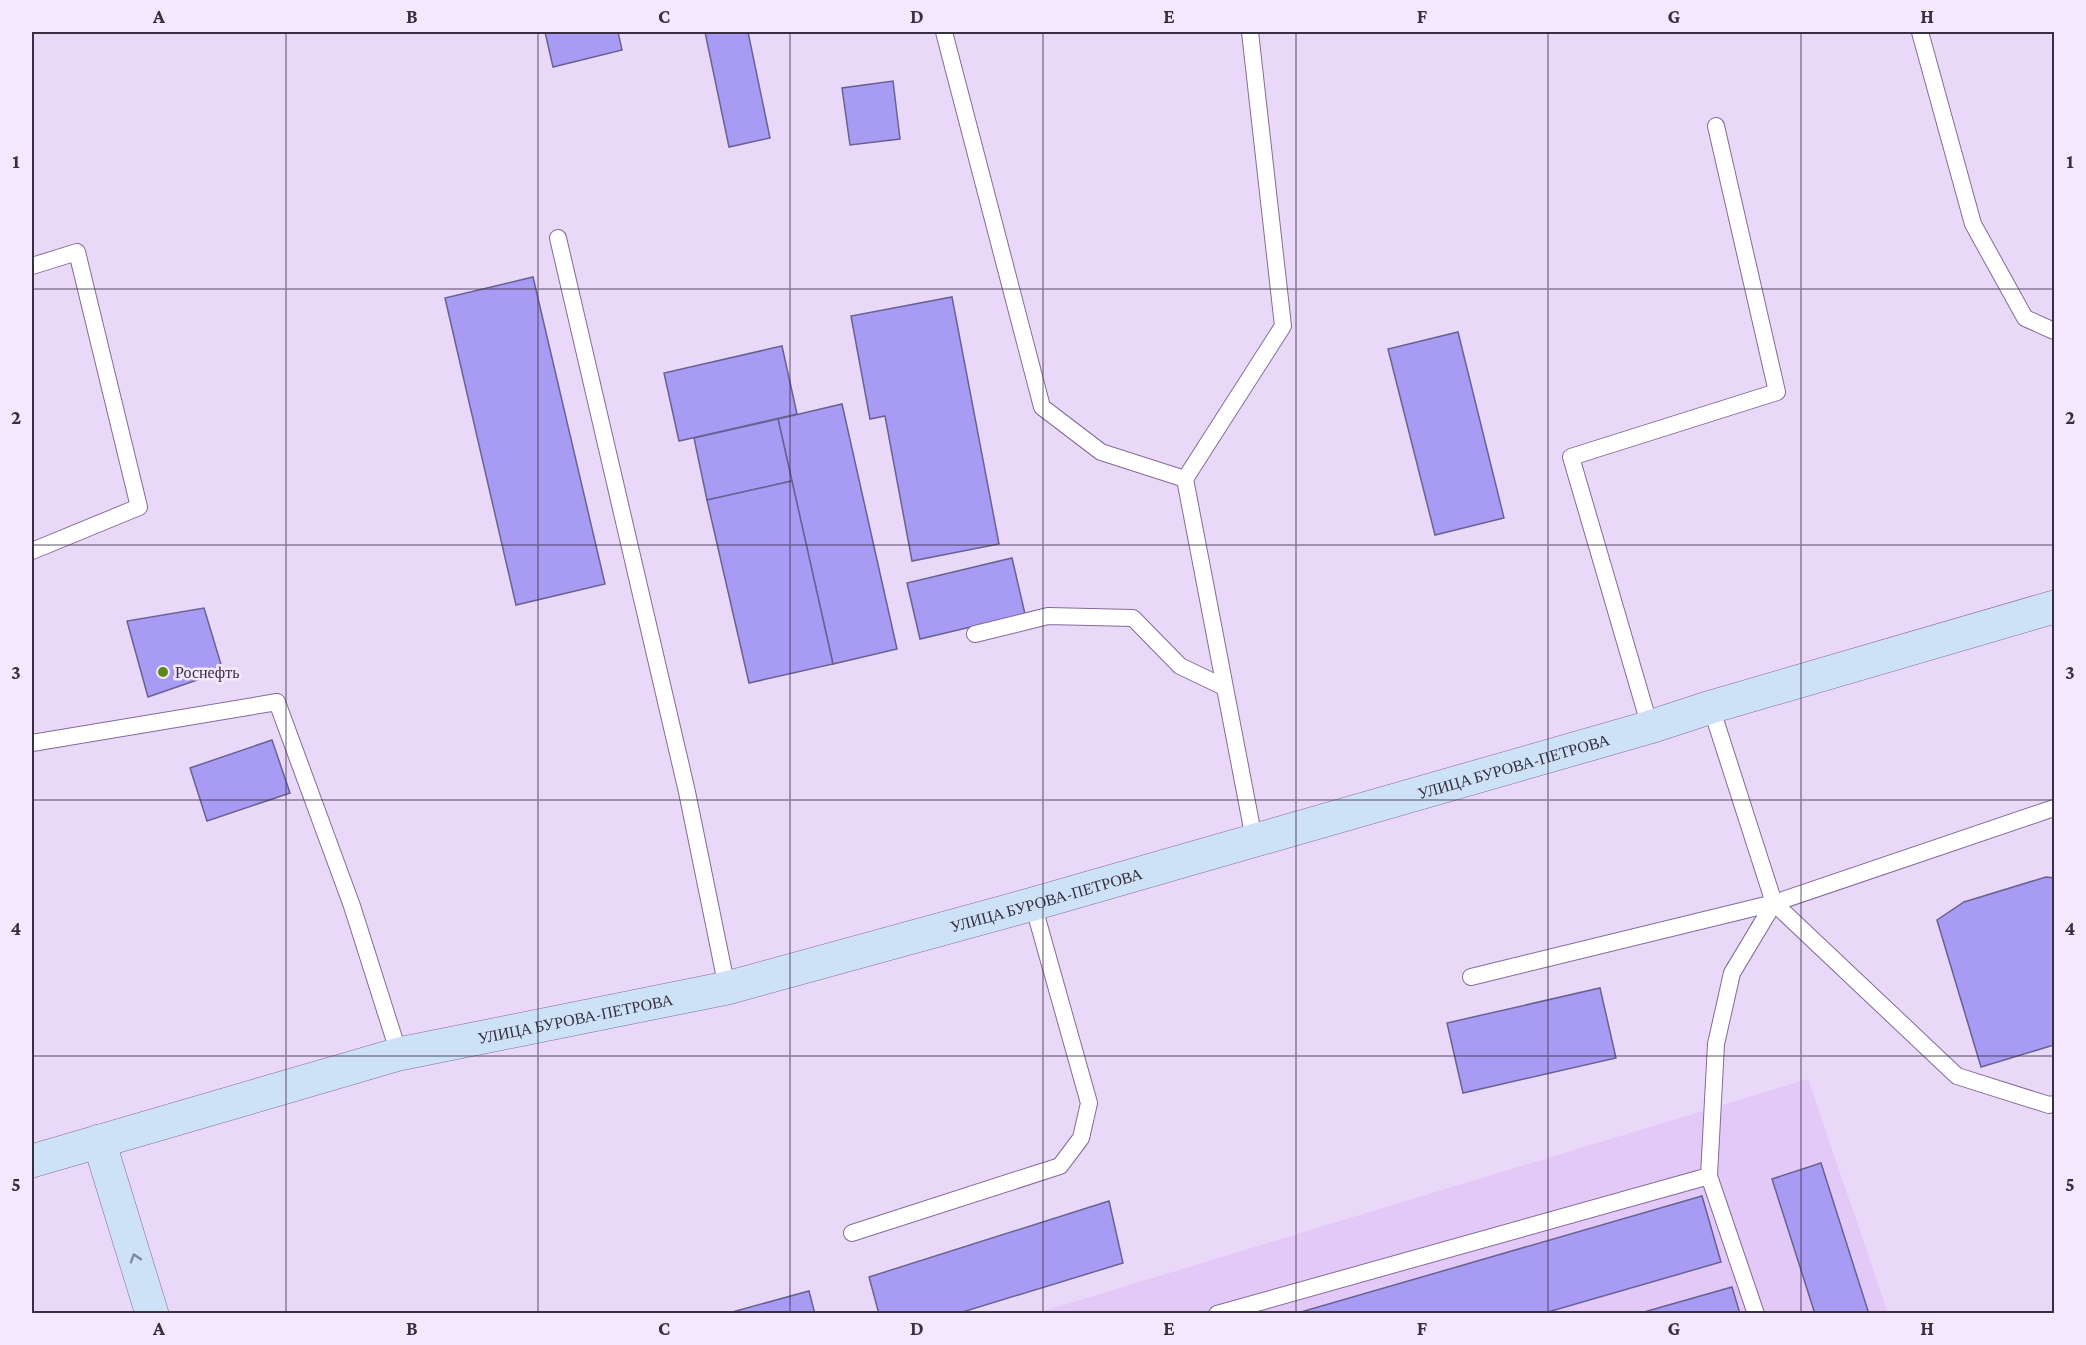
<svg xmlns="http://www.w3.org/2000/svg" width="2086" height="1345" viewBox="0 0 2086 1345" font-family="'Crimson Pro',serif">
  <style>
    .built { fill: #e3c9f8 }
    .building { fill: #a89bf3; stroke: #686293; stroke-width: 1.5 }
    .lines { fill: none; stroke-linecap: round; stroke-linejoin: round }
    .service-casing { stroke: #846a99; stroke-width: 18 }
    .secondary-casing { stroke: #846a99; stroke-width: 34 }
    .service { stroke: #fff; stroke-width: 16 }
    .secondary { stroke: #cde2f7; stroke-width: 33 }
    .oneway { stroke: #82889c }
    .grid { fill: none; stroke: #382d41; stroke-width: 1.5; stroke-opacity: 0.55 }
    .poi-dot { fill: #5c8818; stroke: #f4e8fe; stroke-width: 2 }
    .labels { text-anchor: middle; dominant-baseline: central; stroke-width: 5; stroke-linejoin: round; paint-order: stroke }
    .poi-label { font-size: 16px; fill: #382d41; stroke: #f4e8fe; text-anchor: start }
    .street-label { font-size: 16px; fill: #382d41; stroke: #f4e8fe }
    .neatline { fill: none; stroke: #382d41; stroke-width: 2 }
    .grid-label { font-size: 20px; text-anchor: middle; font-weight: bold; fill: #382d41 }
  </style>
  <rect width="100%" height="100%" fill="#ead8f8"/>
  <polygon class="built" points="1808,1079 1888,1313 1034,1314"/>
  <g class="building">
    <polygon points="545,32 618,32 622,50 553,67"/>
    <polygon points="705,32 748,32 770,138 729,147"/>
    <polygon points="893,81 900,139 850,145 842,88"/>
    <polygon points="533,277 605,584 516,605 445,298"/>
    <polygon points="952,297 999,544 912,561 885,416 870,419 851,316"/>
    <polygon points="1458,332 1504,518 1435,535 1388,349"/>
    <polygon points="782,346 797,414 679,441 664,373"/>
    <polygon points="842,404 897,649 833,664 778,419"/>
    <polygon points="778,419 792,481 707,500 694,438"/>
    <polygon points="792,481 833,664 749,683 707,500"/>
    <polygon points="1012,558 1025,614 920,639 907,583"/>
    <polygon points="204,608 223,671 148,697 127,621"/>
    <polygon points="272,740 290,793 207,821 190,768"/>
    <polygon points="2046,877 2054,878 2054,1045 1981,1067 1937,920 1964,902"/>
    <polygon points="1600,988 1616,1058 1463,1093 1447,1023"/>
    <polygon points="1821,1163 1869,1314 1815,1314 1772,1179"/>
    <polygon points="1702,1196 1721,1262 1541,1314 1294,1314"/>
    <polygon points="1109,1201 1123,1263 956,1314 879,1314 869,1277"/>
    <polygon points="1732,1287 1740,1314 1637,1314"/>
    <polygon points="809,1291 815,1314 725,1314"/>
  </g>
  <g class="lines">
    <g class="service-casing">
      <g id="service">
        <polyline points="944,32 1042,407 1101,452 1185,479"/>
        <polyline points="1250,32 1283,326 1185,479 1254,839"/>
        <polyline points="1920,32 1973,224 2025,318 2054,331"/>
        <polyline points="558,238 687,792 727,988"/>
        <polyline points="32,266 77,252 139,507 32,551"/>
        <polyline points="975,634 1048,616 1133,618 1180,666 1224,687"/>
        <polyline points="1711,707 1774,903 2054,808"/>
        <polyline points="1650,727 1571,457 1777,392 1716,126"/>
        <polyline points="32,743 277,702 352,906 399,1054"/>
        <polyline points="1774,903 1957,1076 2049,1105 2054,1104"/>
        <polyline points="1471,977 1774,903"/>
        <polyline points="852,1233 1060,1166 1081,1138 1089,1103 1033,904"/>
        <polyline points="1217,1314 1709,1176"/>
        <polyline points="1756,1314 1709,1176 1716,1044 1732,973 1774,903"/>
      </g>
    </g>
    <g class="secondary-casing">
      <g id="secondary">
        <polyline points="99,1141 152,1314"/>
        <path id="s1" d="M32 1161 399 1054 727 988 1033 904 1650 727 1711 707 2054 607"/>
      </g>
    </g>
    <use href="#service" class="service"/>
    <use href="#secondary" class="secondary"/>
  </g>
  <defs><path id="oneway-chevron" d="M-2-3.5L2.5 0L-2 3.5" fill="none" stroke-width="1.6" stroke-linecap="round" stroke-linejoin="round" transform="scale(1.5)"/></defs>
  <use class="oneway" href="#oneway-chevron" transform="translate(135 1258) rotate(-107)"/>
  <path class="grid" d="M286 32V1314M538 32V1314M790 32V1314M1043 32V1314M1296 32V1314M1548 32V1314M1801 32V1314M32 289H2054M32 545H2054M32 800H2054M32 1056H2054"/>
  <circle class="poi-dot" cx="163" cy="672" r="6"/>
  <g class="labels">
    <g class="poi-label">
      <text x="175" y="672">Роснефть</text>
    </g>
    <g class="street-label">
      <text stroke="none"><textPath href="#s1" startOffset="1534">УЛИЦА БУРОВА-ПЕТРОВА</textPath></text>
      <text stroke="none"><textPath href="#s1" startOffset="1048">УЛИЦА БУРОВА-ПЕТРОВА</textPath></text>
      <text stroke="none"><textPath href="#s1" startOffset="562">УЛИЦА БУРОВА-ПЕТРОВА</textPath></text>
    </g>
  </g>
  <rect width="2086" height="1345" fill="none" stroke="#f4e8fe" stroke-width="66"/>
  <rect x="33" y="33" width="2020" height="1279" class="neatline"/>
  <g class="grid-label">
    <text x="159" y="23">A</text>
    <text x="412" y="23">B</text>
    <text x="664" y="23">C</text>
    <text x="917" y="23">D</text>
    <text x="1169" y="23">E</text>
    <text x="1422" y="23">F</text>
    <text x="1674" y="23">G</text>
    <text x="1927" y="23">H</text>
    <text x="16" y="168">1</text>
    <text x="2070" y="168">1</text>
    <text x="16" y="424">2</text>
    <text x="2070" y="424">2</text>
    <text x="16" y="679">3</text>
    <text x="2070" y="679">3</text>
    <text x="16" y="935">4</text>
    <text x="2070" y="935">4</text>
    <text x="16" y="1191">5</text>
    <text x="2070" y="1191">5</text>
    <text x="159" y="1335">A</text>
    <text x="412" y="1335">B</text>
    <text x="664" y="1335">C</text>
    <text x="917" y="1335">D</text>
    <text x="1169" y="1335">E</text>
    <text x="1422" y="1335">F</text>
    <text x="1674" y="1335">G</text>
    <text x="1927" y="1335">H</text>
  </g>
</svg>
